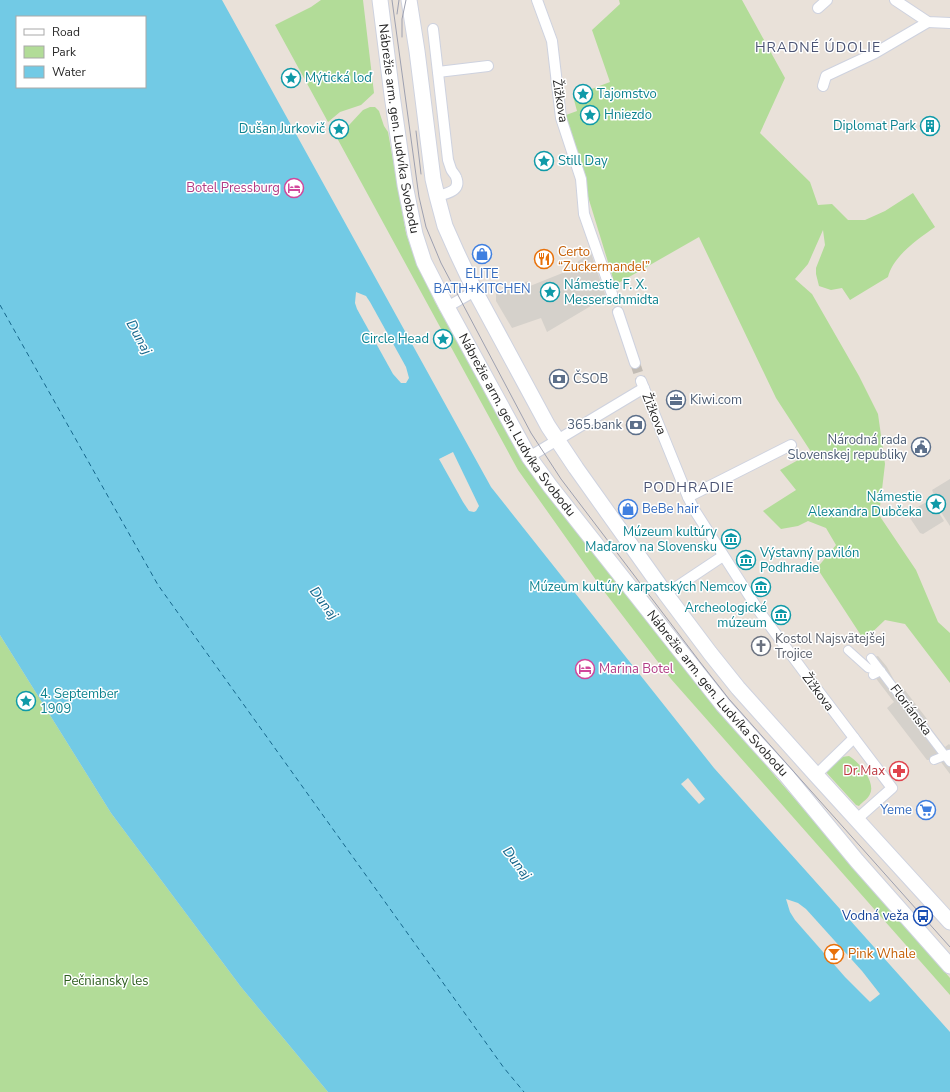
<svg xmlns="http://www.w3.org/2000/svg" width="950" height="1092" viewBox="0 0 950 1092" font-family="'Nunito Sans',sans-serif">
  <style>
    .green { fill: #b2dc98 }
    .plaza { fill: #d5d1cb }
    .water { fill: #72cae5; fill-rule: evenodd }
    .pier { fill: #e9e1d9 }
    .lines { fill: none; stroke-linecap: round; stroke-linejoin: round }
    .ferry { stroke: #16678c; stroke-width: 1; stroke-dasharray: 5 4; stroke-linecap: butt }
    .minor-tunnel { stroke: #c2bcb5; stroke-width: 10; stroke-dasharray: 10 5; stroke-linecap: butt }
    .pedestrian-casing { stroke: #ced2df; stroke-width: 10 }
    .minor-casing { stroke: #ced2df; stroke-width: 12 }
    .secondary-casing { stroke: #ced2df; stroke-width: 17 }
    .pedestrian { stroke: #fff; stroke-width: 8 }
    .minor { stroke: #fff; stroke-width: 10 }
    .secondary { stroke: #fff; stroke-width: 15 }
    .tram { stroke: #9da0b0; stroke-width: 1 }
    .labels { text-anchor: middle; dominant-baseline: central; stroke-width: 3; stroke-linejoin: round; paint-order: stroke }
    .culture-label { font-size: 13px; fill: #0d838f; stroke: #fff; text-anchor: start }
    .street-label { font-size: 13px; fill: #272727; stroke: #fff }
    .hotel-label { font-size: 13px; fill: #b23c85; stroke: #fff; text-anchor: end }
    .food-label { font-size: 13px; fill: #c56008; stroke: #fff; text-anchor: start }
    .shop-label { font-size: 13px; fill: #366cbe; stroke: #fff }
    .service-label { font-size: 13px; fill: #4e5e75; stroke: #fff; text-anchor: start }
    .worship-label { font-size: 13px; fill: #5b616d; stroke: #fff; text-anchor: start }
    .health-label { font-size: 13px; fill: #be3a42; stroke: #fff; text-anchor: end }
    .transit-label { font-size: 13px; fill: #164399; stroke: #fff; text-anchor: end }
    .park-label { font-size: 13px; fill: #2d5d1e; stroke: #fff }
    .neighbourhood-label { font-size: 14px; letter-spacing: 1px; fill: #4b5474; stroke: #fff }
    .water-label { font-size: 14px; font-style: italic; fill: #16678c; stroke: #fff }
  </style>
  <rect width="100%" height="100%" fill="#e9e1d9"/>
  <g class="green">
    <polygon points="321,0 363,0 374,93 361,105 340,112 328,122 275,25 311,7"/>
    <path d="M619 0H742L785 78 760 133 810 182 818 205 832 204 848 220H865L885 211 913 193 935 227C918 239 893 256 888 277L850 300 842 288 831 290 819 286 816 274V268L825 245 823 230 808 264 795 279 812 294 859 376 878 414 885 464 879 515 916 570 938 622 950 633V683L905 624 885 620 864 640 817 568 836 545 826 528 808 521 798 526 781 529 763 511 796 490 780 470 800 459 815 458 776 398 699 237 615 285 586 190 566 115 577 111 573 96 610 82 592 30 620 4Z"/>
    <polygon points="370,107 375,107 379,111 384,126 388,132 406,233 415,259 435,302 528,465 660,638 775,776 950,978 950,995 671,679 603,590 518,470 337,138 363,110"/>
    <polygon points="0,635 111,813 241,987 328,1092 0,1092"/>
    <path d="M849 756C859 762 876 782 870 794 868 799 862 802 859 806L856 805 825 771 842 757Z"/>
  </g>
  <g class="plaza">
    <polygon points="591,253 606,297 547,332 541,318 512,328 496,301 496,291 504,291 528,281 530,286 565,272 564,270 569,268 584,257"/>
    <polygon points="950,479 950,526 939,509 937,510 944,521 923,534 920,533 908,515 909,512 935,497 932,490"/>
    <polygon points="878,656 887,667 896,684 902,691 904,689 927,719 925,721 945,747 949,744 950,745 950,774 941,762 934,760 927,760 887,708 894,702 868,668 871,658"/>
  </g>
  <path class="water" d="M0 0H222L491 487 714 768 950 1032V1092H328L241 987 111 813 0 635ZM17 17H145V87H17Z"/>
  <g class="pier">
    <polygon points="356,292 366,296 370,302 406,367 409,378 406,383 401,383 393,374 357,309 355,303"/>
    <polygon points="453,452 479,506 476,511 474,512 469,511 463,502 439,459"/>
    <polygon points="688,778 705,799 699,804 681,784"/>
    <polygon points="786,899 798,903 806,909 862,971 880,994 870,1002 845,977 795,920 790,912"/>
  </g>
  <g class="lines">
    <polyline class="ferry" points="0,305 158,585 504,1068 524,1092"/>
    <g class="minor-tunnel">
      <polyline points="612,294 618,312"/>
      <polyline points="635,363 641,381"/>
    </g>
    <g class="pedestrian-casing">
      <g id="pedestrian">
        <polyline points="848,650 868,668 881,671 873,675"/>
        <polyline points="871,658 950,762"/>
        <polyline points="934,760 949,754"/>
      </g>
    </g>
    <g class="minor-casing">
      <g id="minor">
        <polyline points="537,0 552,41 561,118 581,179 584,214 612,294"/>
        <polyline points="895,0 928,22 950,23"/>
        <polyline points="818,8 827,0"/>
        <path d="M433 29 448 160C449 163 450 166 451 169 452 172 455 174 456 177 462 191 446 194 437 196"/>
        <polyline points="438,72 488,66"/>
        <polyline points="823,86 826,76 875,53 928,22"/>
        <polyline points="447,307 475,291"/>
        <polyline points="618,312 635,363"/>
        <polyline points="641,381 688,497 695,511 759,611 807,676 892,788 857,819"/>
        <polyline points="529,457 644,388"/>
        <polyline points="688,497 791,445"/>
        <polyline points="665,593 678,586 723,556"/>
        <polyline points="816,775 854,738"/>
      </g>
    </g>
    <g class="secondary-casing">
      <g id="secondary">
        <path id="s1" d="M380 0 392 95 405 185 415 234 424 262 447 307 529 457 550 486 723 705 756 742 786 775 857 861 950 966"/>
        <polyline points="409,0 417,51 433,179 437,196 445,226 457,253 475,291 548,426 576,468 665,593 710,653 738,688 816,775 950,922"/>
      </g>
    </g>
    <use href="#pedestrian" class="pedestrian"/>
    <use href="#minor" class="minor"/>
    <use href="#secondary" class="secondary"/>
    <g class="tram">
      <polyline points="392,0 419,197 426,227 441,263 531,433 561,479 700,662 729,699 950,947"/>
      <polyline points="397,14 399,0"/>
      <polyline points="402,37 402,19 406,0"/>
      <polyline points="416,131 421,174"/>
    </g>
  </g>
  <defs>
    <g id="sight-ring" transform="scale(1)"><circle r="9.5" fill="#fff" stroke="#0f9aa8" stroke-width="1.5"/><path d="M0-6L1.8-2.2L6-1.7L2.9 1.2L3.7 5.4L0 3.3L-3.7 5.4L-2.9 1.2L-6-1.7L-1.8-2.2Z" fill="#0f9aa8"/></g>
    <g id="building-ring" transform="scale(1)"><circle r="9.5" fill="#fff" stroke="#0f9aa8" stroke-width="1.5"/><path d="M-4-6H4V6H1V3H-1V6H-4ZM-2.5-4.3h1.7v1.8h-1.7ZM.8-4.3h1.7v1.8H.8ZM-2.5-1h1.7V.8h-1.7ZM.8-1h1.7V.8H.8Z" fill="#0f9aa8"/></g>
    <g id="hotel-ring" transform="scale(1)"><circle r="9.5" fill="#fff" stroke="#d1479c" stroke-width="1.5"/><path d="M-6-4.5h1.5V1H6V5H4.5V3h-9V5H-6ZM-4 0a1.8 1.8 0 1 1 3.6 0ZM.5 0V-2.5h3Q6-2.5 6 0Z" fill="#d1479c"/></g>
    <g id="shop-ring" transform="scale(1)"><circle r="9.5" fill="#fff" stroke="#3f7fe0" stroke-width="1.5"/><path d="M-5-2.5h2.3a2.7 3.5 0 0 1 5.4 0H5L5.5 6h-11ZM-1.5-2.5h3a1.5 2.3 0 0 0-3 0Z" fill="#3f7fe0"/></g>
    <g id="restaurant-ring" transform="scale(1)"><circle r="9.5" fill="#fff" stroke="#e8710a" stroke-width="1.5"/><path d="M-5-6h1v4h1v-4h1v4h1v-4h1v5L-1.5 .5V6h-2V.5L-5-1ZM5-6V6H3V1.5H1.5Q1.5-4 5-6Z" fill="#e8710a"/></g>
    <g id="bank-ring" transform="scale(1)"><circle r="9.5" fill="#fff" stroke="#5c6f8a" stroke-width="1.5"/><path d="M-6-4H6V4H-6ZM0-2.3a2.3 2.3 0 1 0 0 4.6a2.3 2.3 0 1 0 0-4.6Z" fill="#5c6f8a"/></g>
    <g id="office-ring" transform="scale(1)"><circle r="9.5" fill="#fff" stroke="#5c6f8a" stroke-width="1.5"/><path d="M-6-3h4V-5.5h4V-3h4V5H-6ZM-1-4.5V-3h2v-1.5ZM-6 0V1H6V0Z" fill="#5c6f8a"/></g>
    <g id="civic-ring" transform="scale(1)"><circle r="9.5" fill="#fff" stroke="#5c6f8a" stroke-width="1.5"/><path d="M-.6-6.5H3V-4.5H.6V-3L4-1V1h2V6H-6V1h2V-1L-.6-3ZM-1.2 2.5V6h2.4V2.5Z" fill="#5c6f8a"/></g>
    <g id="museum-ring" transform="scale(1)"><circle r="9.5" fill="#fff" stroke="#0f9aa8" stroke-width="1.5"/><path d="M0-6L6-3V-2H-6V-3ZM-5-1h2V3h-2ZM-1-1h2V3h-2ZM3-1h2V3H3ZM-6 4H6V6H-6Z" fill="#0f9aa8"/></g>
    <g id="church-ring" transform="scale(1)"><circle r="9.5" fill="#fff" stroke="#6b7280" stroke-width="1.5"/><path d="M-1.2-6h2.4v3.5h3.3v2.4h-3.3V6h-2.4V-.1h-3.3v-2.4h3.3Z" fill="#6b7280"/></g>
    <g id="pharmacy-ring" transform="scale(1)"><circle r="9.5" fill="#fff" stroke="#e0444e" stroke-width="1.5"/><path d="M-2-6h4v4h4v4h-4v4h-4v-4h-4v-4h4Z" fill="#e0444e"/></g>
    <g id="supermarket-ring" transform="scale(1)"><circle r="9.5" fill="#fff" stroke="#3f7fe0" stroke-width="1.5"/><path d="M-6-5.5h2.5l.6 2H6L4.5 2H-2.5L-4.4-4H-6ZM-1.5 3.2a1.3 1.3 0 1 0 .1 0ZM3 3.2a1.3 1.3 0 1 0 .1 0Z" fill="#3f7fe0"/></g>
    <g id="bus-ring" transform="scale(1)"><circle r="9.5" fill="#fff" stroke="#1a4fb4" stroke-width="1.5"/><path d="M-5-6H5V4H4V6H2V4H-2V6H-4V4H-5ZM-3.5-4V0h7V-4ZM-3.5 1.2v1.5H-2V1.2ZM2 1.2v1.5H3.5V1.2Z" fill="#1a4fb4"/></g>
    <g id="bar-ring" transform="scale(1)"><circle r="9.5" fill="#fff" stroke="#e8710a" stroke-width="1.5"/><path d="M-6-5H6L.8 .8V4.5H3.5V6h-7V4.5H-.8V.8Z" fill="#e8710a"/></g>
  </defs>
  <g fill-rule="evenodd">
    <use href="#sight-ring" x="291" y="78"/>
    <use href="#sight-ring" x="583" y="94"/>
    <use href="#sight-ring" x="590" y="115"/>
    <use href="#building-ring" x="930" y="126"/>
    <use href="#sight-ring" x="339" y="129"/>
    <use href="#sight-ring" x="544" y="161"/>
    <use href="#hotel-ring" x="294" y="188"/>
    <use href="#shop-ring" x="482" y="254"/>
    <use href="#restaurant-ring" x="544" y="259"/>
    <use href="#sight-ring" x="550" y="292"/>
    <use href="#sight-ring" x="443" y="339"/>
    <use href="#bank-ring" x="559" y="379"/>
    <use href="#office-ring" x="676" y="400"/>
    <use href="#bank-ring" x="636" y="425"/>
    <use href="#civic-ring" x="921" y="447"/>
    <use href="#sight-ring" x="936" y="504"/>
    <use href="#shop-ring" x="628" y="509"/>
    <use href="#museum-ring" x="731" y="539"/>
    <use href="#museum-ring" x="746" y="560"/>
    <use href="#museum-ring" x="761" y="587"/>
    <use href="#museum-ring" x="781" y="615"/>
    <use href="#church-ring" x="761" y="646"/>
    <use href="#hotel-ring" x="585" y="669"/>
    <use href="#sight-ring" x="26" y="701"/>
    <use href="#pharmacy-ring" x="899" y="771"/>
    <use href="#supermarket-ring" x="926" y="810"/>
    <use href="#bus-ring" x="923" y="916"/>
    <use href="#bar-ring" x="834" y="954"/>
  </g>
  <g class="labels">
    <g class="culture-label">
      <text x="305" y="78">Mýtická loď</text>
      <text x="597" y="94">Tajomstvo</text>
      <text x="604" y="115">Hniezdo</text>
      <text x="916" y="126" text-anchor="end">Diplomat Park</text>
      <text x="325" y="129" text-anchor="end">Dušan Jurkovič</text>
      <text x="558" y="161">Still Day</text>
      <text x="564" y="285">Námestie F. X.<tspan x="564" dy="15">Messerschmidta</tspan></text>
      <text x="429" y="339" text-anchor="end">Circle Head</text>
      <text x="922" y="497" text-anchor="end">Námestie<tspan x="922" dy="15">Alexandra Dubčeka</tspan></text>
      <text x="717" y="532" text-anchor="end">Múzeum kultúry<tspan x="717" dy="15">Maďarov na Slovensku</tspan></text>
      <text x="760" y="553">Výstavný pavilón<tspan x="760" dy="15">Podhradie</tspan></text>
      <text x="747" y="587" text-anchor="end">Múzeum kultúry karpatských Nemcov</text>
      <text x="767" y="608" text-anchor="end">Archeologické<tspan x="767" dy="15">múzeum</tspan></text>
      <text x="40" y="694">4. September<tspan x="40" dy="15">1909</tspan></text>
    </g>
    <g class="street-label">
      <text transform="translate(560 101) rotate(81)">Žižkova</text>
      <text stroke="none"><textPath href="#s1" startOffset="130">Nábrežie arm. gen. Ludvíka Svobodu</textPath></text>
      <text transform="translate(654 414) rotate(68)">Žižkova</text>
      <text stroke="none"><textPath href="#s1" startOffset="454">Nábrežie arm. gen. Ludvíka Svobodu</textPath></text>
      <text transform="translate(818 692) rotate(53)">Žižkova</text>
      <text stroke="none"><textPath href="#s1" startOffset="790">Nábrežie arm. gen. Ludvíka Svobodu</textPath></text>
      <text transform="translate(911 710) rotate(53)">Floriánska</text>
    </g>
    <g class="hotel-label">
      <text x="280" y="188">Botel Pressburg</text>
      <text x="599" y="669" text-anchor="start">Marina Botel</text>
    </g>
    <g class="food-label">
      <text x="558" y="252">Certo<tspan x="558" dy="15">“Zuckermandel”</tspan></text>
      <text x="848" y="954">Pink Whale</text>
    </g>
    <g class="shop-label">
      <text x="482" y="274">ELITE<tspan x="482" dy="15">BATH+KITCHEN</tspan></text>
      <text x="642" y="509" text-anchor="start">BeBe hair</text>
      <text x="912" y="810" text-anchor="end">Yeme</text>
    </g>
    <g class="service-label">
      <text x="573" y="379">ČSOB</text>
      <text x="690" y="400">Kiwi.com</text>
      <text x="622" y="425" text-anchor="end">365.bank</text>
      <text x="907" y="440" text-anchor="end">Národná rada<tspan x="907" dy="15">Slovenskej republiky</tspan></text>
    </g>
    <g class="worship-label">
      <text x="775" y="639">Kostol Najsvätejšej<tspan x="775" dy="15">Trojice</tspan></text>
    </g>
    <g class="health-label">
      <text x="885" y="771">Dr.Max</text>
    </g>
    <g class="transit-label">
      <text x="909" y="916">Vodná veža</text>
    </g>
    <g class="park-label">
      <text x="106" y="981">Pečniansky les</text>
    </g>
    <g class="neighbourhood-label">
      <text x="818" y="47">HRADNÉ ÚDOLIE</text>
      <text x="689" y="487">PODHRADIE</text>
    </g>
    <g class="water-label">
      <text transform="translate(139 337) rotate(61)">Dunaj</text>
      <text transform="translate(324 603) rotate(53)">Dunaj</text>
      <text transform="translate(517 863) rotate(53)">Dunaj</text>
    </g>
  </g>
  <rect x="16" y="16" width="130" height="72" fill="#ffffff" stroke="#a9a9a9"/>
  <rect x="24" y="29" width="20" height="6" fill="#ffffff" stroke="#a9a9a9"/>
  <text x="52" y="36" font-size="12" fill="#272727">Road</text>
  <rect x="24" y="46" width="20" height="12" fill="#b2dc98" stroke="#a9a9a9"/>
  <text x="52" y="56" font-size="12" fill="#272727">Park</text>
  <rect x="24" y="66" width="20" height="12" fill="#72cae5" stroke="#a9a9a9"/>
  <text x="52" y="76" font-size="12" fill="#272727">Water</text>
</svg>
